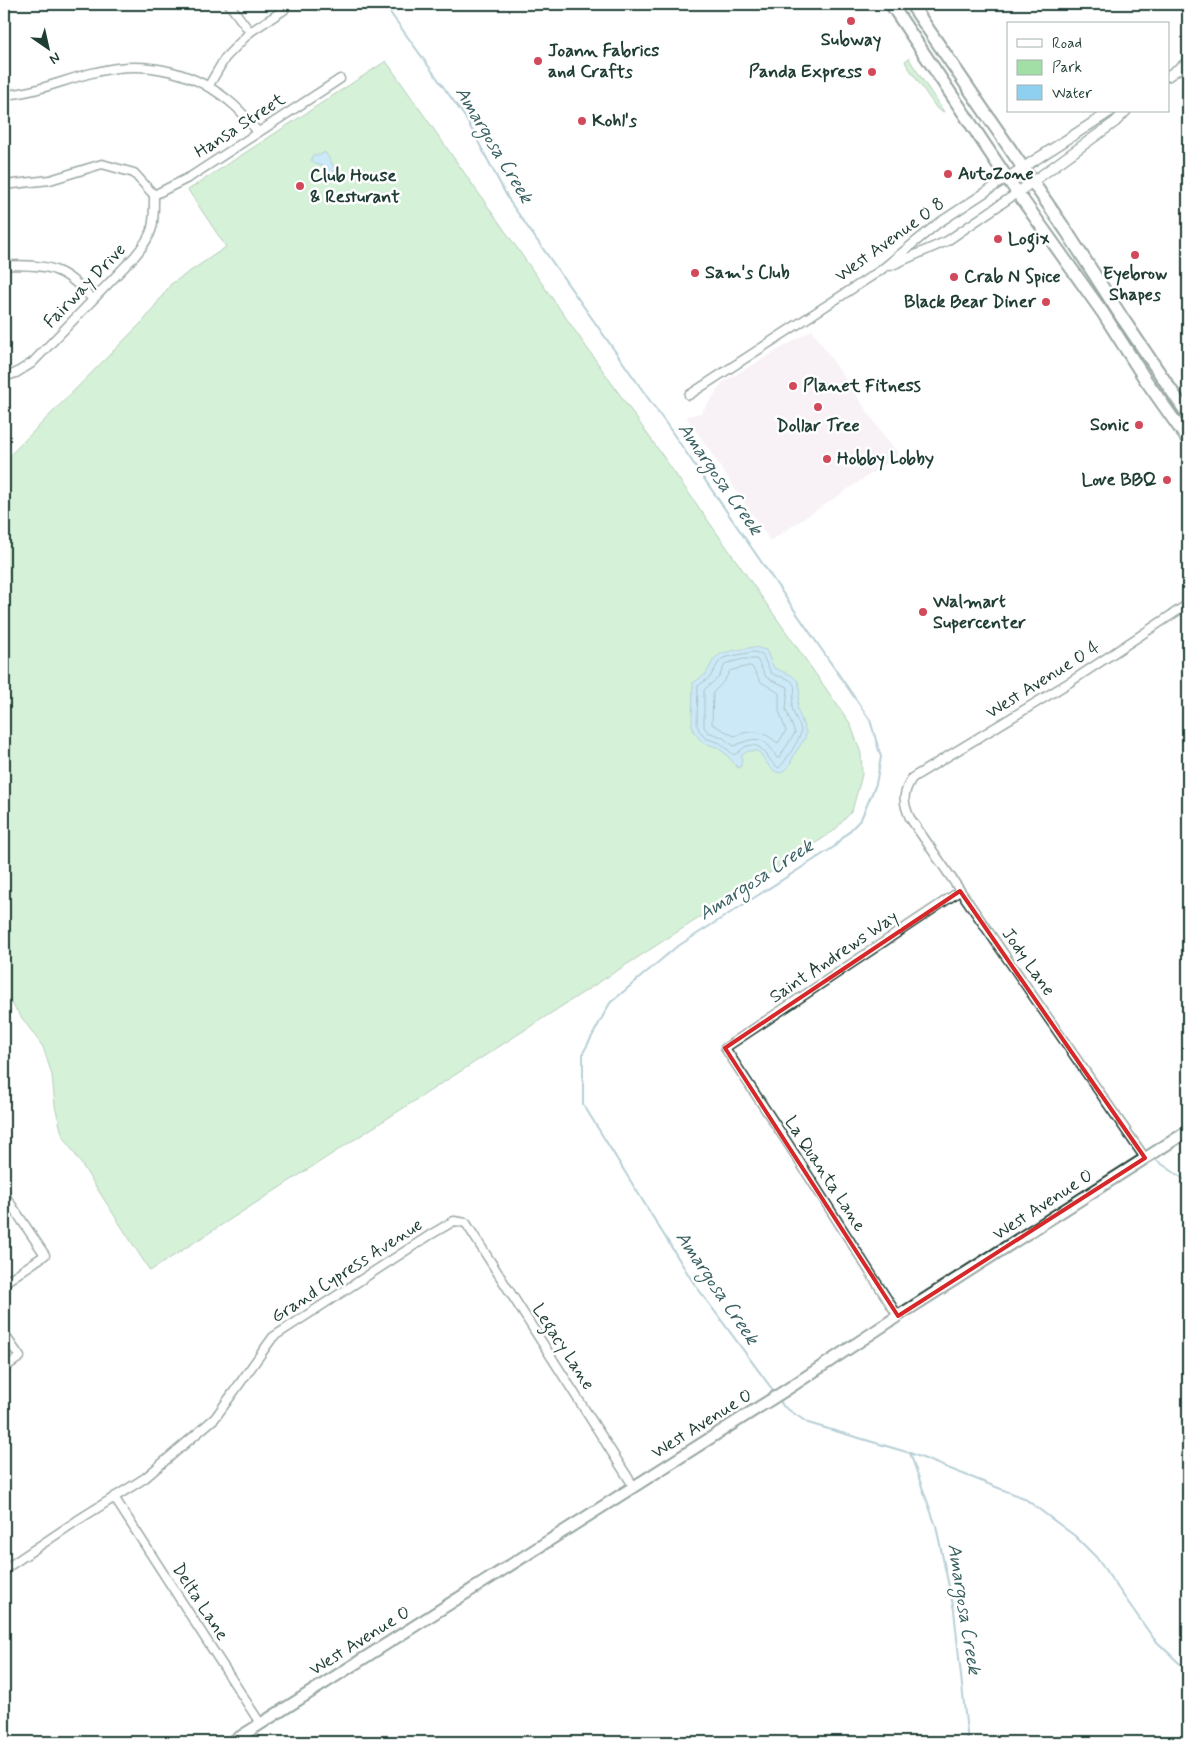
<svg xmlns="http://www.w3.org/2000/svg" width="1192" height="1746" viewBox="0 0 1192 1746" font-family="Mynerve,sans-serif">
  <style>
    .built { fill: #f0e3ee }
    .green { fill: #a2dfa7; stroke: #608e6e }
    .water { fill: #8fcff0; stroke: #6295a5 }
    .lines { fill: none; stroke-linecap: round; stroke-linejoin: round }
    .shore { stroke: #4c777f; stroke-width: 1 }
    .stream { stroke: #6295a5; stroke-width: 2 }
    .minor-casing { stroke: #1f3d34; stroke-width: 11 }
    .tertiary-casing { stroke: #1f3d34; stroke-width: 12 }
    .secondary-casing { stroke: #1f3d34; stroke-width: 14 }
    .primary-casing { stroke: #1f3d34; stroke-width: 15 }
    .minor { stroke: #fff; stroke-width: 8 }
    .tertiary { stroke: #fff; stroke-width: 9 }
    .secondary { stroke: #fff; stroke-width: 10 }
    .primary { stroke: #fff; stroke-width: 11 }
    .marked { fill: none; stroke: #d62828; stroke-width: 4; stroke-linejoin: round }
    .poi-dot { fill: #d1495b; stroke: #fff; stroke-width: 2 }
    .labels { text-anchor: middle; dominant-baseline: central; stroke-width: 5; stroke-linejoin: round; paint-order: stroke }
    .poi-label { font-size: 18px; font-weight: bold; fill: #1f3d34; stroke: #fff; text-anchor: start }
    .street-label { font-size: 18px; fill: #1f3d34; stroke: #fff }
    .water-label { font-size: 19px; font-style: italic; fill: #3b6263; stroke: #fff }
  </style>
  <rect width="100%" height="100%" fill="#fff"/>
  <filter id="ink" filterUnits="userSpaceOnUse"><feTurbulence type="fractalNoise" baseFrequency=".02" numOctaves="2"/><feDisplacementMap in="SourceGraphic" scale="10" xChannelSelector="R" yChannelSelector="G"/><feConvolveMatrix kernelMatrix="1 2 1 2 8 2 1 2 1" color-interpolation-filters="sRGB"/></filter>
  <g filter="url(#ink)">
    <polygon class="built" points="812,330 889,443 899,452 895,458 770,541 686,416 701,413 723,382"/>
    <g class="green">
      <polygon points="909,58 911,62 944,112 937,109 906,64 905,61"/>
      <polygon points="386,61 850,723 861,753 862,775 852,811 835,830 822,839 150,1271 62,1134 55,1106 52,1075 43,1047 4,993 4,454 9,456 145,319 171,284 226,247 188,190"/>
    </g>
    <g class="water">
      <polygon points="325,152 336,170 328,176 326,175 326,171 323,166 315,164 311,160 313,155 320,155"/>
      <path d="M754 647 766 650 774 668 791 675 798 681 800 691 797 708 806 732 805 738 795 753 788 768 780 773C768 771 766 759 758 751H748L742 755 741 766 738 768 726 754 717 747 703 743 694 732 692 725 693 683 706 674 714 659 722 653Z"/>
    </g>
    <g class="lines">
      <g class="shore">
        <path d="M754 652 762 654 771 673C777 677 788 677 792 682 798 688 792 698 792 705 792 715 800 722 801 731 802 736 783 765 779 768 767 762 765 741 747 746 742 748 739 753 734 755L720 743 705 738 699 730 697 725 698 686 710 677 719 662 723 658Z"/>
        <path d="M744 659H757L766 677 773 681 788 687 786 710 795 733 779 758H777C764 734 755 737 734 746L722 737 708 732 704 727V690L719 677 725 664Z"/>
        <path d="M750 666 752 667 761 682 779 693V711L786 731 778 743C774 741 772 738 768 736 757 729 745 732 734 736L712 724 713 693 724 681 730 671Z"/>
      </g>
      <g class="stream">
        <polyline points="384,4 465,117 510,202 672,432 870,720 881,757 876,784 861,819 834,847 675,948 610,1003 583,1053 583,1104 693,1282 775,1393"/>
        <polyline points="1156,1160 1188,1182"/>
        <polyline points="779,1399 783,1406 808,1423 910,1453 936,1526 954,1610 968,1742"/>
        <polyline points="910,1453 1024,1498 1075,1536 1096,1557 1154,1639 1179,1663 1188,1668"/>
      </g>
      <g class="minor-casing">
        <g id="minor">
          <polyline points="229,4 250,32"/>
          <polyline points="208,87 225,58 250,32 284,10"/>
          <path d="M4 95C36 93 65 79 96 72 146 59 197 72 235 106 244 114 251 124 258 132"/>
          <polyline points="4,185 50,180 102,164 134,173 154,195"/>
          <polyline points="154,195 190,177 340,79"/>
          <path d="M4 265C20 266 40 264 55 270 70 275 82 289 93 299"/>
          <polyline points="890,266 947,241 1017,193"/>
          <path d="M4 377 16 373 32 363 135 256C155 232 154 225 154 195"/>
          <polyline points="689,395 881,270 937,224 1007,178"/>
          <path d="M1145 1158 910 818C902 801 903 793 912 778L1070 682 1188 604"/>
          <polyline points="4,1194 45,1255 4,1283"/>
          <polyline points="898,1316 787,1142 725,1048 960,891"/>
          <polyline points="4,1334 20,1357 4,1368"/>
          <polyline points="114,1497 260,1723"/>
          <polyline points="4,1572 8,1567 78,1520 145,1478 215,1418 273,1337 430,1235 454,1221 466,1223 634,1487"/>
        </g>
      </g>
      <g class="tertiary-casing">
        <g id="tertiary">
          <polyline points="1168,76 1188,62"/>
          <polyline points="1007,178 1111,111"/>
          <polyline points="1017,193 1115,122 1126,111"/>
        </g>
      </g>
      <g class="secondary-casing">
        <polyline id="secondary" points="232,1742 786,1390 898,1316 1188,1131"/>
      </g>
      <g class="primary-casing">
        <g id="primary">
          <polyline points="891,4 1007,178 1103,313 1145,379 1188,440"/>
          <polyline points="911,4 1067,232 1123,319 1188,415"/>
        </g>
      </g>
      <use href="#minor" class="minor"/>
      <use href="#tertiary" class="tertiary"/>
      <use href="#secondary" class="secondary"/>
      <use href="#primary" class="primary"/>
    </g>
  </g>
  <path d="M0 0H1192V1746H0ZM960 891 1145 1158 898 1316 725 1048Z" fill="#fff" fill-opacity=".55" fill-rule="evenodd"/>
  <path class="marked" d="M960 891 1145 1158 898 1316 725 1048Z"/>
  <g class="poi-dot">
    <circle cx="851" cy="21" r="5"/>
    <circle cx="538" cy="61" r="5"/>
    <circle cx="872" cy="72" r="5"/>
    <circle cx="582" cy="121" r="5"/>
    <circle cx="948" cy="174" r="5"/>
    <circle cx="300" cy="186" r="5"/>
    <circle cx="998" cy="239" r="5"/>
    <circle cx="1135" cy="255" r="5"/>
    <circle cx="695" cy="273" r="5"/>
    <circle cx="954" cy="277" r="5"/>
    <circle cx="1046" cy="302" r="5"/>
    <circle cx="793" cy="386" r="5"/>
    <circle cx="818" cy="407" r="5"/>
    <circle cx="1139" cy="425" r="5"/>
    <circle cx="827" cy="459" r="5"/>
    <circle cx="1167" cy="480" r="5"/>
    <circle cx="923" cy="612" r="5"/>
  </g>
  <g class="labels">
    <g class="poi-label">
      <text x="851" y="40" text-anchor="middle">Subway</text>
      <text x="548" y="51">Joann Fabrics<tspan x="548" dy="21">and Crafts</tspan></text>
      <text x="862" y="72" text-anchor="end">Panda Express</text>
      <text x="592" y="121">Kohl's</text>
      <text x="958" y="174">AutoZone</text>
      <text x="310" y="176">Club House<tspan x="310" dy="21">&amp; Resturant</tspan></text>
      <text x="1008" y="239">Logix</text>
      <text x="705" y="273">Sam's Club</text>
      <text x="1135" y="274" text-anchor="middle">Eyebrow<tspan x="1135" dy="21">Shapes</tspan></text>
      <text x="964" y="277">Crab N Spice</text>
      <text x="1036" y="302" text-anchor="end">Black Bear Diner</text>
      <text x="803" y="386">Planet Fitness</text>
      <text x="1129" y="425" text-anchor="end">Sonic</text>
      <text x="818" y="426" text-anchor="middle">Dollar Tree</text>
      <text x="837" y="459">Hobby Lobby</text>
      <text x="1157" y="480" text-anchor="end">Love BBQ</text>
      <text x="933" y="602">Walmart<tspan x="933" dy="21">Supercenter</tspan></text>
    </g>
    <g class="street-label">
      <text transform="translate(240 126) rotate(-33)">Hansa Street</text>
      <text transform="translate(890 240) rotate(-36)">West Avenue O 8</text>
      <text transform="translate(85 286) rotate(-46)">Fairway Drive</text>
      <text transform="translate(1043 680) rotate(-32)">West Avenue O 4</text>
      <text transform="translate(834 957) rotate(-34)">Saint Andrews Way</text>
      <text transform="translate(1028 962) rotate(55)">Jody Lane</text>
      <text transform="translate(825 1174) rotate(57)">La Quanta Lane</text>
      <text transform="translate(1043 1205) rotate(-33)">West Avenue O</text>
      <text transform="translate(347 1271) rotate(-33)">Grand Cypress Avenue</text>
      <text transform="translate(563 1347) rotate(57)">Legacy Lane</text>
      <text transform="translate(702 1424) rotate(-32)">West Avenue O</text>
      <text transform="translate(200 1602) rotate(57)">Delta Lane</text>
      <text transform="translate(360 1641) rotate(-32)">West Avenue O</text>
    </g>
    <g class="water-label">
      <text transform="translate(494 145) rotate(59)">Amargosa Creek</text>
      <text transform="translate(720 479) rotate(55)">Amargosa Creek</text>
      <text transform="translate(756 880) rotate(-33)">Amargosa Creek</text>
      <text transform="translate(717 1288) rotate(56)">Amargosa Creek</text>
      <text transform="translate(964 1609) rotate(81)">Amargosa Creek</text>
    </g>
  </g>
  <rect width="1192" height="1746" fill="none" stroke="#fff" stroke-width="20"/>
  <rect x="10" y="10" width="1172" height="1726" fill="none" stroke="#1f3d34" stroke-width="2" filter="url(#ink)"/>
  <rect x="1007" y="22" width="162" height="90" fill="#ffffff" stroke="#a5b1ae"/>
  <rect x="1017" y="39" width="25" height="8" fill="#ffffff" stroke="#a5b1ae"/>
  <text x="1052" y="48" font-size="15" fill="#1f3d34">Road</text>
  <rect x="1017" y="60" width="25" height="15" fill="#a2dfa7" stroke="#a5b1ae"/>
  <text x="1052" y="72" font-size="15" fill="#1f3d34">Park</text>
  <rect x="1017" y="85" width="25" height="15" fill="#8fcff0" stroke="#a5b1ae"/>
  <text x="1052" y="98" font-size="15" fill="#1f3d34">Water</text>
  <g transform="translate(48 48) rotate(146)" stroke="#ffffff" stroke-width="4" paint-order="stroke">
  <path d="M0-4L9 19L0 12L-9 19Z" fill="#1f3d34"/>
  <text y="-8" font-size="14" font-weight="bold" text-anchor="middle" fill="#1f3d34">N</text>
  </g>
</svg>
